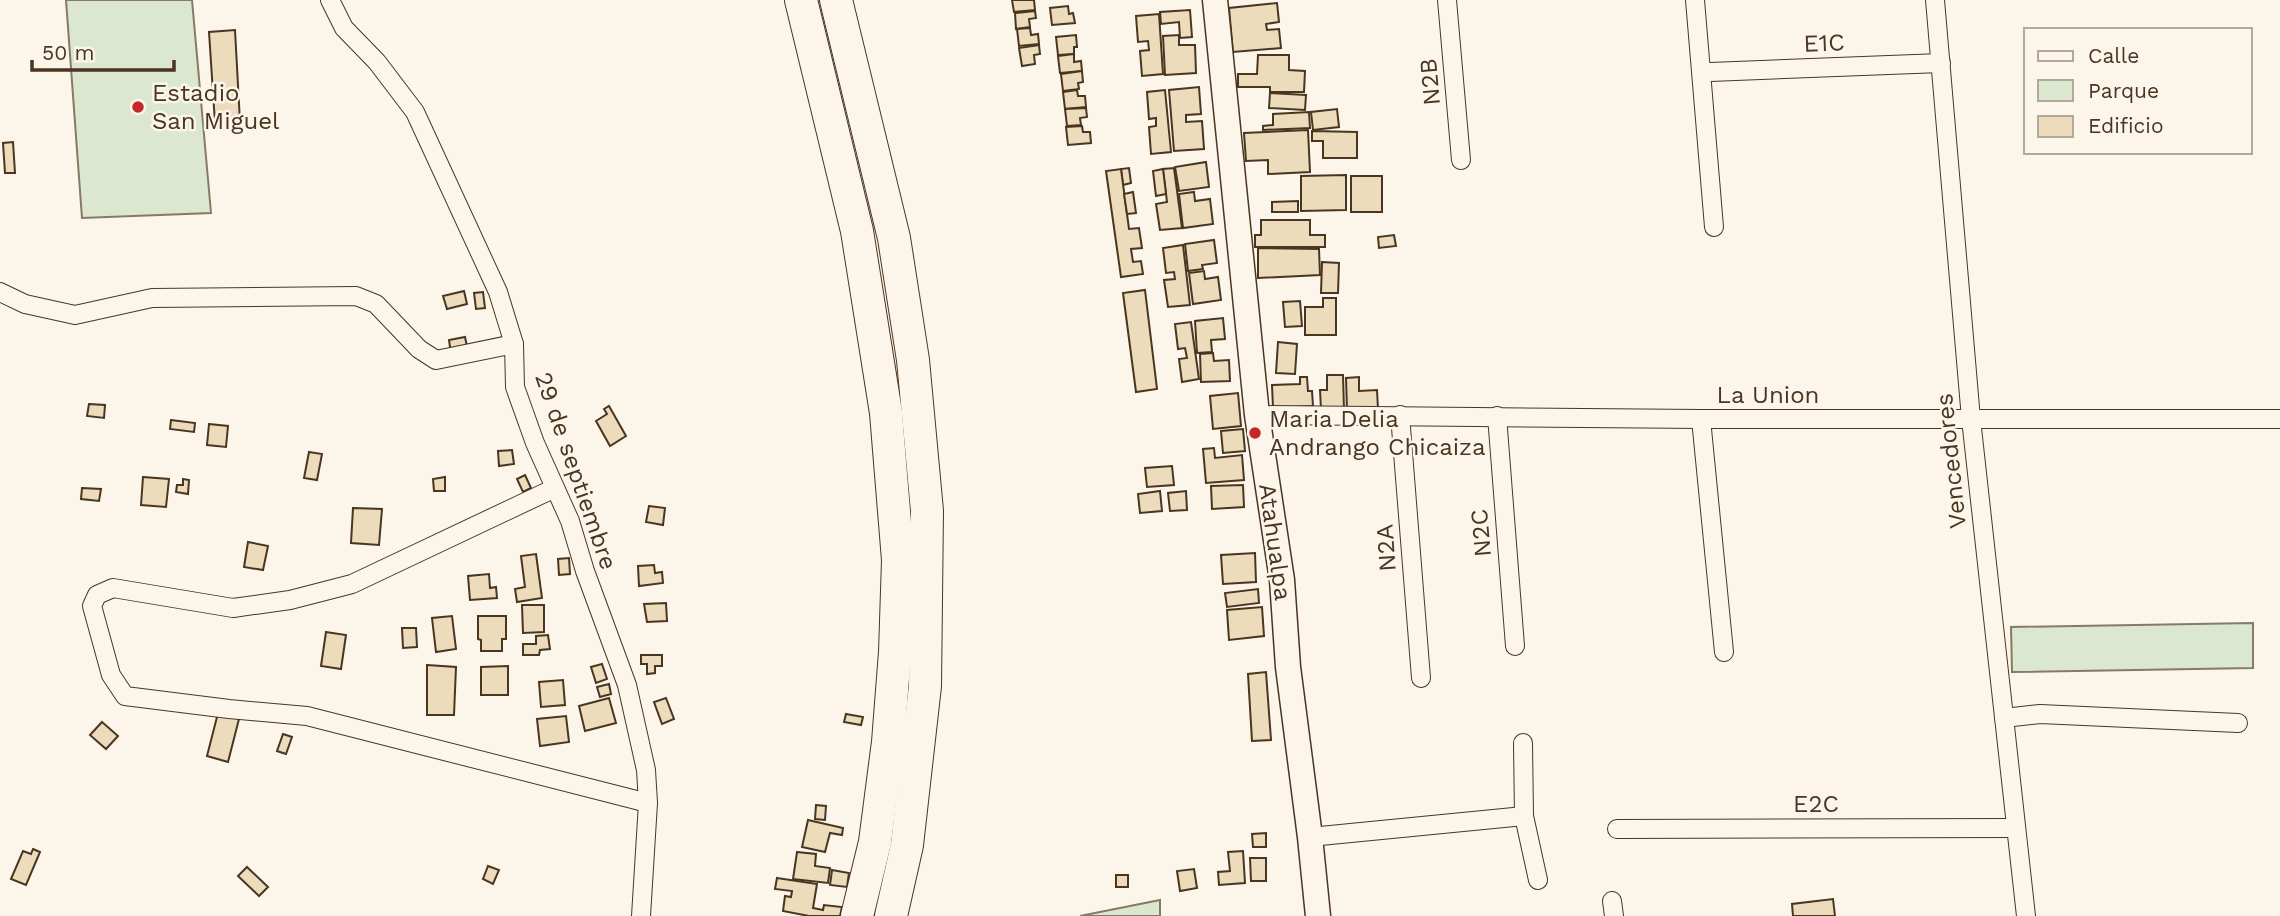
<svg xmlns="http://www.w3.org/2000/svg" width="2280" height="916" viewBox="0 0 2280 916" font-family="'Work Sans',sans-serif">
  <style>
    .green { fill: #dce7d0; stroke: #887966; stroke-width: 2 }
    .building { fill: #ecdcbc; stroke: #4a3520; stroke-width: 2 }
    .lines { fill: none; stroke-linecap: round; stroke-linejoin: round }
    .street-casing { stroke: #4a3520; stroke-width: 20 }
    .secondary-casing { stroke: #4a3520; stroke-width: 27 }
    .highway-casing { stroke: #4a3520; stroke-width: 34 }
    .street { stroke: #fbf6e9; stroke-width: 18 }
    .secondary { stroke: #fbf6e9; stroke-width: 24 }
    .highway { stroke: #fbf6e9; stroke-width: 32 }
    .poi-dot { fill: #c62828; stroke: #fbf6e9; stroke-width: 2.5 }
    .labels { text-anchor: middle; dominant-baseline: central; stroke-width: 5; stroke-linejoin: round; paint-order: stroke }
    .street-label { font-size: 24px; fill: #4a3520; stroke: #fbf6e9 }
    .poi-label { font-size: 24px; fill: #4a3520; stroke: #fbf6e9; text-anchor: start }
  </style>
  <rect width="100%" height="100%" fill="#fbf6e9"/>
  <g class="green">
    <polygon points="66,0 192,0 211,213 82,218"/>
    <polygon points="2253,623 2253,668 2012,672 2011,627"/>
    <polygon points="1160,900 1160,916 1080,916"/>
  </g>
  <g class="building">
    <polygon points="1012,0 1034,0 1035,10 1014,12"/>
    <polygon points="1277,3 1279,22 1266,24 1267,30 1279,29 1281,48 1233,52 1229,8"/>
    <polygon points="1068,6 1069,14 1073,13 1075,23 1052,25 1050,8"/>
    <polygon points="1190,10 1192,37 1180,38 1179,22 1161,24 1160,12"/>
    <polygon points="1035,11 1036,18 1029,19 1030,27 1016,29 1015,13"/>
    <polygon points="1159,14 1163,74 1142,76 1140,51 1149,50 1148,41 1138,42 1136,16"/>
    <polygon points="1030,28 1031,35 1038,34 1039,44 1019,46 1017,29"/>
    <polygon points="235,30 240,122 215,123 209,32"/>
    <polygon points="1076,35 1077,47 1074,47 1074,54 1058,55 1056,37"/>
    <polygon points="1179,35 1179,45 1195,45 1196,73 1165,75 1163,36"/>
    <polygon points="1039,45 1040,54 1034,55 1035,64 1022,66 1019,48"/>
    <polygon points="1074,54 1074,62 1081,61 1082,71 1060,73 1058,56"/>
    <polygon points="1258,55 1289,55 1289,70 1305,71 1304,92 1270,92 1270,87 1238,87 1238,74 1257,74"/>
    <polygon points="1082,71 1083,82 1078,83 1079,89 1063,91 1061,74"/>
    <polygon points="1199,87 1201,114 1186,115 1186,122 1202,121 1204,149 1174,151 1169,90"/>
    <polygon points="1077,90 1078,96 1085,96 1086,107 1065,109 1063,92"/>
    <polygon points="1165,90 1171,152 1151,154 1149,127 1156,126 1156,118 1149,119 1147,92"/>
    <polygon points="1270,93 1306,95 1305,110 1269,108"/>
    <polygon points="1086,108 1087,117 1080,118 1081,125 1067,126 1065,109"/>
    <polygon points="1337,109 1339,127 1313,130 1311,112"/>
    <polygon points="1309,112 1310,128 1263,130 1263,126 1273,125 1273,114"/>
    <polygon points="1082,126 1083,132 1090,132 1091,143 1068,145 1066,127"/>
    <polygon points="1308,130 1310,172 1268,174 1268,160 1246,161 1244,133"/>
    <polygon points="1312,131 1357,132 1357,158 1323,158 1323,141 1312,141"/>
    <polygon points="13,142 15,173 5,173 3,143"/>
    <polygon points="1206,162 1209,187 1179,191 1175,167"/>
    <polygon points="1129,168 1131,183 1123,185 1121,169"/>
    <polygon points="1174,168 1182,228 1160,230 1156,204 1167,202 1163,169"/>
    <polygon points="1121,169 1129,229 1139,228 1142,248 1131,249 1133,262 1141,261 1143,274 1121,277 1106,171"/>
    <polygon points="1163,169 1166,194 1156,196 1153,171"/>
    <polygon points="1346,175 1346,210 1301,211 1301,176"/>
    <rect x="1351" y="176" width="31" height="36"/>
    <polygon points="1133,192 1136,213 1127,214 1124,194"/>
    <polygon points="1194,192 1195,201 1210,199 1213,224 1183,228 1179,194"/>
    <polygon points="1298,201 1298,212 1272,212 1272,202"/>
    <polygon points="1261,220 1310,220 1310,235 1325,235 1325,247 1255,247 1255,235 1261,235"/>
    <polygon points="1394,235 1396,246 1379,248 1378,237"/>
    <polygon points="1214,240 1217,263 1202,265 1203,269 1188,271 1185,244"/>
    <polygon points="1183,245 1190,305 1168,307 1164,280 1175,279 1174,272 1166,273 1163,248"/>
    <polygon points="1258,248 1319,249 1320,275 1258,278"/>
    <polygon points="1322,262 1339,263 1338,293 1321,293"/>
    <polygon points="1204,271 1205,279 1218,277 1221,300 1193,304 1189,273"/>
    <polygon points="1145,290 1157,389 1136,392 1123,293"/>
    <polygon points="464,291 467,304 447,309 443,296"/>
    <polygon points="483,292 485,308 476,309 474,293"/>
    <polygon points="1323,298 1336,298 1336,335 1305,335 1305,307 1323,307"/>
    <polygon points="1300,301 1302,326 1285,327 1283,302"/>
    <polygon points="1223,318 1225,339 1211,340 1212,352 1197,353 1195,321"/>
    <polygon points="1191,322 1199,379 1182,382 1179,359 1187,358 1185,348 1178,349 1175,324"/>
    <polygon points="465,337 468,351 451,354 449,340"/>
    <polygon points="1278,342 1297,344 1295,374 1276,373"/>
    <polygon points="1213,353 1214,361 1229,360 1230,381 1201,382 1200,354"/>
    <polygon points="1327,375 1343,375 1344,409 1321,409 1320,390 1327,390"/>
    <polygon points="1300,377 1307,377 1308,391 1312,391 1313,406 1273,408 1272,385 1300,384"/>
    <polygon points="1359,377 1359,391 1377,390 1378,409 1347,410 1346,378"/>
    <polygon points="1238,393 1241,426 1213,429 1210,396"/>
    <polygon points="89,404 105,405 104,418 87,416"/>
    <polygon points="609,406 626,436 610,446 596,421 607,414 604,409"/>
    <polygon points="171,420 195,423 194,432 170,429"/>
    <polygon points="209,424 228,426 226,447 207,445"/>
    <polygon points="1243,429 1245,451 1223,453 1221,431"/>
    <polygon points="1214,448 1215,458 1242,455 1244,480 1206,483 1203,449"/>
    <polygon points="512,450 514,464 499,466 498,451"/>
    <polygon points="309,452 322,454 317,480 304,478"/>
    <polygon points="1172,466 1174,485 1147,487 1145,468"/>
    <polygon points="525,475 531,488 523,492 517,479"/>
    <polygon points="143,477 169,479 166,507 141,505"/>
    <polygon points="445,477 445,491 434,491 433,479"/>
    <polygon points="183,479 189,480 188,494 176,492 177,485 183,485"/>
    <polygon points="1243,485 1244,507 1212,509 1211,486"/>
    <polygon points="82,488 101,489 99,501 81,499"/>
    <polygon points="1160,491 1162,511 1140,513 1138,494"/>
    <polygon points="1186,491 1187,510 1170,511 1168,493"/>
    <polygon points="649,506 665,508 663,525 646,522"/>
    <polygon points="353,508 382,509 379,545 351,543"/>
    <polygon points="248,542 268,546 263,570 244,567"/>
    <polygon points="1255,553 1256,582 1223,584 1221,555"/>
    <polygon points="536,554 542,598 517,602 515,589 525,587 521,556"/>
    <polygon points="569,558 570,574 559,575 558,559"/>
    <polygon points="654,565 655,573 662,572 663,583 639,586 638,566"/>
    <polygon points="489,574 490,588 496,587 497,598 470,600 468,576"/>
    <polygon points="1258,589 1259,603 1227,607 1225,593"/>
    <polygon points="666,603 667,621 647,622 644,604"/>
    <polygon points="522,605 544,605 544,632 523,633"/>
    <polygon points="1262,607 1264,636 1229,640 1227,610"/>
    <polygon points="452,616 456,649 436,652 432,618"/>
    <polygon points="478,616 506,616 506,639 502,639 502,651 481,651 481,640 478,639"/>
    <polygon points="402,628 416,628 417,647 403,648"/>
    <polygon points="326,632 346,635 341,669 321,666"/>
    <polygon points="548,635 550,649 540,650 539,655 523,655 523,644 536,644 536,636"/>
    <polygon points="641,655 662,655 662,666 655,666 655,673 647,674 647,664 641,664"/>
    <polygon points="602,664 607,679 596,683 591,667"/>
    <polygon points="427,665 456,667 454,715 427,715"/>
    <polygon points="508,666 508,695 481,695 481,667"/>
    <polygon points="1266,672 1271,740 1252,741 1248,674"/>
    <polygon points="563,680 565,705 541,707 539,682"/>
    <polygon points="609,684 611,694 600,697 597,687"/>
    <polygon points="609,698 616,723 585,731 579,706"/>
    <polygon points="666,698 674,719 662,724 654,702"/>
    <polygon points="218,713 239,719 228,762 207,756"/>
    <polygon points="846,714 863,717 861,725 844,722"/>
    <polygon points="566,716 569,742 540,746 537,719"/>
    <polygon points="102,722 118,736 106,749 90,735"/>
    <polygon points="283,734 292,737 286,754 277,751"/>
    <polygon points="816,805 826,806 825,820 815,819"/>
    <polygon points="808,820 843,828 842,835 830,833 825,852 802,847"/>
    <polygon points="1266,833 1266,847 1253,847 1252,834"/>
    <polygon points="33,849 40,852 26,885 11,879 23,851 31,854"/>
    <polygon points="1243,851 1245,883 1219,885 1218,872 1230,871 1228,852"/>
    <polygon points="797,852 816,854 815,866 830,868 828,883 793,879"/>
    <polygon points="1250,858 1266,858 1266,881 1251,881"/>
    <polygon points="488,866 499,870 493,884 483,879"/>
    <polygon points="247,867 268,887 259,896 238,876"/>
    <polygon points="1194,869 1197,888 1180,891 1177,871"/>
    <polygon points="832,870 849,873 847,887 830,885"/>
    <rect x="1116" y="875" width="12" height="12"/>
    <polygon points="777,878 817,884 813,908 823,910 824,905 842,907 840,916 809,916 783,911 785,896 791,897 792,891 775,889"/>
    <polygon points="1833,899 1835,916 1793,916 1792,904"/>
  </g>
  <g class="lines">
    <g class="street-casing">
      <g id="street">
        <polyline points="330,0 344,28 377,62 415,112 498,292 514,344 515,387 535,443 570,521 585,571 627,685 646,770 648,803 641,916"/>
        <polyline points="1447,0 1461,160"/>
        <polyline points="1695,0 1714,227"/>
        <polyline points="1935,0 1971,419 2026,916"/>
        <polyline points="1710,72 1941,63"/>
        <polyline points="0,292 25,304 75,315 152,298 356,296 376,304 419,349 436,360 514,344"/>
        <polyline points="1257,415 1701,419 2280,419"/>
        <polyline points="1400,415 1421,678"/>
        <polyline points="1497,416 1515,646"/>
        <polyline points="1701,419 1724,652"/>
        <polyline points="555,488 352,584 290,600 233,608 113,588 97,595 92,606 111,675 125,696 229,709 307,716 648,803"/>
        <polyline points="2004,718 2040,714 2238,723"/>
        <polyline points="1523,743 1524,816 1538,880"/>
        <polyline points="1617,829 2016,828"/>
        <polyline points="1310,837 1524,816"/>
        <polyline points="1612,901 1614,916"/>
      </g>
    </g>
    <g class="secondary-casing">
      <polyline id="secondary" points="1215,0 1257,415 1282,580 1288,667 1310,837 1318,916"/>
    </g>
    <g class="highway-casing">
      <g id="highway">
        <polyline points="801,0 857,231 886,413 898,560 895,652 888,742 875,842 857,916"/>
        <polyline points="836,0 894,238 913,360 927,511 925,686 907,845 891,916"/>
      </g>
    </g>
    <use href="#street" class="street"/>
    <use href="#secondary" class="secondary"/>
    <use href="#highway" class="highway"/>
  </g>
  <g class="poi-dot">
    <circle cx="138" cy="107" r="7"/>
    <circle cx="1255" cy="433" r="7"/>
  </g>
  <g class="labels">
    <g class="street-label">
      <text transform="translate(1824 43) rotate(-2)">E1C</text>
      <text transform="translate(1430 82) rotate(-95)">N2B</text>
      <text x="1768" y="395">La Union</text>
      <text transform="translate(1951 461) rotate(-96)">Vencedores</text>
      <text transform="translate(576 471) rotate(71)">29 de septiembre</text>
      <text transform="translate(1481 533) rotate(-95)">N2C</text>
      <text transform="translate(1275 542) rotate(82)">Atahualpa</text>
      <text transform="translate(1386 548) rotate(-94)">N2A</text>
      <text x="1816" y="804">E2C</text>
    </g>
    <g class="poi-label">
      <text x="152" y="93">Estadio<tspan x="152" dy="28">San Miguel</tspan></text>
      <text x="1269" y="419">Maria Delia<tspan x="1269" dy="28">Andrango Chicaiza</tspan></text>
    </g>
  </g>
  <rect x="2024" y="28" width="228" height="126" fill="#fbf6e9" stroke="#b4a999" stroke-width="2"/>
  <rect x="2038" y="51" width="35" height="10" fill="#fbf6e9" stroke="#b4a999" stroke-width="2"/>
  <text x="2088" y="63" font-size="21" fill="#4a3520">Calle</text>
  <rect x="2038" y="80" width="35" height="21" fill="#dce7d0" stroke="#b4a999" stroke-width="2"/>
  <text x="2088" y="98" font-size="21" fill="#4a3520">Parque</text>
  <rect x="2038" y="116" width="35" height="21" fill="#ecdcbc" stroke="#b4a999" stroke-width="2"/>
  <text x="2088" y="133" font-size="21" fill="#4a3520">Edificio</text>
  <path d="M32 60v10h142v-10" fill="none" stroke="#4a3520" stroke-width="3.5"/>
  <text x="42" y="60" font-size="21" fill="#4a3520" stroke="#fbf6e9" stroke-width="5" paint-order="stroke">50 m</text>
</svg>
